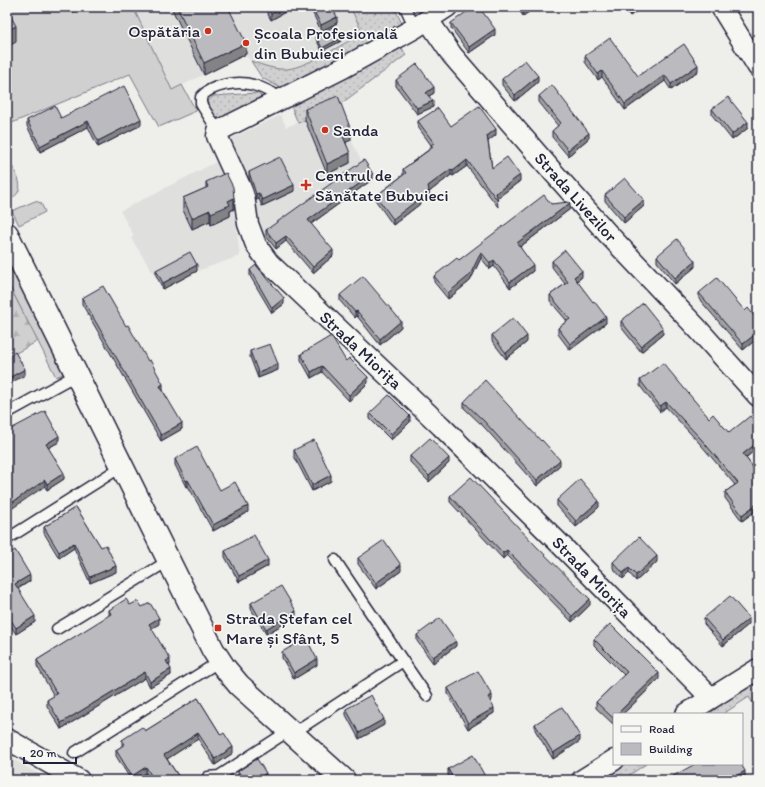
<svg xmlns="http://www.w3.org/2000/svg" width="765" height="787" viewBox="0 0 765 787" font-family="Itim,sans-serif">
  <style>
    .built { fill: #dfdfde }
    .grass { fill: url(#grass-dots); stroke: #797986 }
    .forest { fill: url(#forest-firs); stroke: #797986 }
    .garden { fill: #d0d0d1; stroke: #797986 }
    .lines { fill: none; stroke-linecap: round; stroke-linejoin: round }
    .service-casing { stroke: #22223b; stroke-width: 13 }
    .minor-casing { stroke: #22223b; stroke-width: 23 }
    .tertiary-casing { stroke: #22223b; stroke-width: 25 }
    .service { stroke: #f6f6f2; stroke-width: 10 }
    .minor { stroke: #f6f6f2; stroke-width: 20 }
    .tertiary { stroke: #f6f6f2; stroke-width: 22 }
    .wall { fill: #a1a1a4; stroke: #22223b }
    .shaded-wall { fill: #838386; stroke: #22223b }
    .building { fill: #bbbbbf; stroke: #22223b }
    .poi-dot { fill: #c8321e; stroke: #f6f6f2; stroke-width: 1.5 }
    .labels { text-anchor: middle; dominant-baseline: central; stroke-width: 3.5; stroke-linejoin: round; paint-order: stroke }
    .poi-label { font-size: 17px; fill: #22223b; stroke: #f6f6f2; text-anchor: start }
    .street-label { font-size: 17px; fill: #22223b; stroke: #f6f6f2 }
  </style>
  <defs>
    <pattern id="grass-dots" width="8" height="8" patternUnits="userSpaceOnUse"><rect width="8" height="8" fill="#d0d0d1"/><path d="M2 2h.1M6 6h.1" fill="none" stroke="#b2b2b4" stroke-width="1.8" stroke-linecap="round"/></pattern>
    <pattern id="forest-firs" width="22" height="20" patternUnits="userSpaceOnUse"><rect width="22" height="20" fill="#d0d0d1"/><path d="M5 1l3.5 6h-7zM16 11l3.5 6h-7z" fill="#b2b2b4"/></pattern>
  </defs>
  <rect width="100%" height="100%" fill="#eeeeeb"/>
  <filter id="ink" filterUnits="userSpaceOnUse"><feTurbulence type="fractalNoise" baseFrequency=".025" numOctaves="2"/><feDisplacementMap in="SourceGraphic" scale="8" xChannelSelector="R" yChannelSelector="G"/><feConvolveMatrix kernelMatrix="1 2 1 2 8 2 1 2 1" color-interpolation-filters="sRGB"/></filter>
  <g filter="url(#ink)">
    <g class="built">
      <polygon points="133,7 350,7 363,32 301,65 287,69 268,67 251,61 245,55 172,90"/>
      <polygon points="281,115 286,127 305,120 351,140 364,166 373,179 272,251 264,244 254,215 258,210 225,141"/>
      <polygon points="220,160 239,207 234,210 240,256 197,271 163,289 131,238 134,236 120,211"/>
      <polygon points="7,756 50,780 7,780"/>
    </g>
    <g class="grass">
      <path d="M350 7H394L404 28 285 90 262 78 251 61C262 65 275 70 287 69 307 67 344 43 363 33Z"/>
      <polygon points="399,43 406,55 338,106 298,123 291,106 293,99"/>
      <path d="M257 93 261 96 259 100C249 105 226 122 217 117 211 115 209 107 207 102L214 96Z"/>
      <polygon points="758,681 758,698 752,702 749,697 723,714 711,714 712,712 732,695"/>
      <polygon points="625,764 646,764 622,780 600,780"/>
    </g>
    <polygon class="forest" points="7,281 38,341 7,358"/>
    <g class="garden">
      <polygon points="7,7 133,7 172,90 182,85 196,111 159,127 130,74 7,125"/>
      <path d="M7 158C15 172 31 192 7 200Z"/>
      <polygon points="35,201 41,203 45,212 19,225 12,211"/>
      <polygon points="7,255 65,373 56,377 7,281"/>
    </g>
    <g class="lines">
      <g class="service-casing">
        <g id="service">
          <polyline points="405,7 415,28"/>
          <path d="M218 131 201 104V97C211 85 238 80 253 85 263 87 273 94 282 98"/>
          <polyline points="7,413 76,375"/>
          <polyline points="7,539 121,467"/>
          <polyline points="57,629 168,561"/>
          <polyline points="403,661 427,696"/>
          <polyline points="293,733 403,661 335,560"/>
          <polyline points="74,753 220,661"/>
          <polyline points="208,777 219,776 290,730"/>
        </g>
      </g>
      <g class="minor-casing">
        <g id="minor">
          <polyline points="447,7 415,28 343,68 218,131 217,136 244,195 248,224 256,245 269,263 441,426 559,543 711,698"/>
          <polyline points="721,7 758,67"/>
          <polyline points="428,20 452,55 553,172 608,234 697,328 758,396"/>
          <polyline points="686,714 758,669"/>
          <polyline points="7,739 79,780"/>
          <polyline points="582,780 614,760"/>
        </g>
      </g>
      <g class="tertiary-casing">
        <polyline id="tertiary" points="7,234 213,650 224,667 239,685 344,780"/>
      </g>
      <use href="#service" class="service"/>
      <use href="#minor" class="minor"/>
      <use href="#tertiary" class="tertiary"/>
    </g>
    <g class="wall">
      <polygon points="71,7 83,7 73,12"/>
      <polygon points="171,7 228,7 246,54 204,75"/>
      <polygon points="264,7 294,7 271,20"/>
      <polygon points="310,7 332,7 337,23 321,31"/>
      <polygon points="517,7 536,7 523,16"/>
      <polygon points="624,7 642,7 630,16"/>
      <polygon points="451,23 495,35 469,53 451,28"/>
      <polygon points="316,36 341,41 322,51 316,39"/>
      <polygon points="585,56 638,76 698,71 671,90 665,81 625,110 602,77 598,80 585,62"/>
      <polygon points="502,79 538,82 515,101 502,85"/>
      <polygon points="396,80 434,93 429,96 433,107 417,114 396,86"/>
      <polygon points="539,96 589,138 568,156 552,137 552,131 558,126 539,102"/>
      <polygon points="305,109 351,140 346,142 350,163 327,174 305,120"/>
      <polygon points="712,109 748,128 732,140 712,115"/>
      <polygon points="61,118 141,125 98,147 88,127 40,152 27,126 27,120"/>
      <polygon points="418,121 451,126 496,135 488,141 492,168 520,181 497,198 498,207 467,166 453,176 451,175 429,192 429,197 393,225 376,201 376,196 403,175 403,169 431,148 431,145 418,127"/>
      <polygon points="249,172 294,191 262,206 259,199 256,200 249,178"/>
      <polygon points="373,179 311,224 333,256 313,273 286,241 276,249 266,236 266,230"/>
      <polygon points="206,182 234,209 230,211 230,216 211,225 210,221 192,229 183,210 183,198 206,188"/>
      <polygon points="605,195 644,206 624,223 605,201"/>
      <polygon points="551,204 570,209 520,247 533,271 510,288 494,266 490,269 481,258 470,281 448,299 434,282 434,276 459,260"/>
      <polygon points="657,256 695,267 675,284 657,262"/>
      <polygon points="552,261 582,277 577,281 606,323 570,350 558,334 558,328 567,321 550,301 550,295 565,284 552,267"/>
      <polygon points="156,270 197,271 163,289 156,275"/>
      <polygon points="250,270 284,304 272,313 250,276"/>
      <polygon points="699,293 745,311 758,321 758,338 743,350 699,299"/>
      <polygon points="340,295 401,327 380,345 357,316 355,318 340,301"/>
      <polygon points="82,298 163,390 182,429 161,441 82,304"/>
      <polygon points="621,321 663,334 641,352 621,327"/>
      <polygon points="492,335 527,342 506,359 492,341"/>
      <polygon points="250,351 278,370 258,378 250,357"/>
      <polygon points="301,354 346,361 368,383 349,401 322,372 311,378 301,360"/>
      <polygon points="640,380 709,418 729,433 758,425 758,447 746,458 758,474 758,509 742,521 725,498 725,492 735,485 701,445 666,407 660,412 640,386"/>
      <polygon points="464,402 560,465 537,486 484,427 464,408"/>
      <polygon points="370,413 410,422 391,440 370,419"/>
      <polygon points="7,431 59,442 48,448 64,479 47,490"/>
      <polygon points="294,450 331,481 312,491 294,456"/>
      <polygon points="410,456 449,463 429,482 410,462"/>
      <polygon points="175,459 220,490 248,512 213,531 188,486 186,487 175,465"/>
      <polygon points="450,496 590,605 572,622 507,555 503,559 450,502"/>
      <polygon points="557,500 599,507 576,527 557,506"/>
      <polygon points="76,507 116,572 90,583 74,548 59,558 44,533 44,527"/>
      <polygon points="225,551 268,566 239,582 225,557"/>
      <polygon points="7,555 30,581 18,589 35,622 16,634 7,620"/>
      <polygon points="358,558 401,571 376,589 358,564"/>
      <polygon points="613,562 657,562 636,581 629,573 623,579 613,568"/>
      <polygon points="251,603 296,617 266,634 251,609"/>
      <polygon points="130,605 142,607 159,624 151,628 170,665 169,666 171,675 150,687 145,678 61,729 47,706 47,700 54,696 37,666 37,660 109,616 109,610"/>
      <polygon points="704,618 749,624 723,646 704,624"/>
      <polygon points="417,635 456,646 433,663 417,641"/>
      <polygon points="594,639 659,679 623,714 614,714 614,723 613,724 596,708 596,702 624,675 594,645"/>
      <polygon points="282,652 317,665 294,679 282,658"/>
      <polygon points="448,688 492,700 490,702 494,713 468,729 448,694"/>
      <polygon points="198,698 221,735 233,753 215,765 198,739 167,759 181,780 151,780 146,773 135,780 131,780 116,756 116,750 122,746 122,740 145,731"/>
      <polygon points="346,709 384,725 359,739 346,715"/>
      <polygon points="535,724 580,741 553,759 535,730"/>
      <polygon points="448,769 486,780 451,780 448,775"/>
      <polygon points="238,771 266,779 265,780 240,780 238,777"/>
    </g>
    <g class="shaded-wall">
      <polygon points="73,7 83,7 73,12"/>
      <polygon points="283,7 294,7 271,20 271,14"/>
      <polygon points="527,7 536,7 523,16 523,10"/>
      <polygon points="634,7 642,7 630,16 630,10"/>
      <polygon points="337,17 337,23 321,31 321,25"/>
      <polygon points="16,26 16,42 7,47 7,31"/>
      <polygon points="495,29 495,35 469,53 469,47"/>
      <polygon points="341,38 341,41 322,51 322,48"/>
      <polygon points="246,43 246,54 204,75 204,63"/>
      <polygon points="698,65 698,71 671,90 671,84"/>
      <polygon points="602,71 602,77 598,80 598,74"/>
      <polygon points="665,75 665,81 625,110 625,104"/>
      <polygon points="538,76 538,82 515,101 515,95"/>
      <polygon points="434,87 434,93 426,98 426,93"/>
      <polygon points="433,101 433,107 417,114 417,108"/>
      <polygon points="141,119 141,125 98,147 98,141"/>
      <polygon points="88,121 88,127 40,152 40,146"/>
      <polygon points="748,122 748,128 732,140 732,134"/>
      <polygon points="496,129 496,135 487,142 487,136"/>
      <polygon points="351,130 351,140 342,144 342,134"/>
      <polygon points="589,133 589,138 568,156 568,150"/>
      <polygon points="350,153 350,163 327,174 327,164"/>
      <polygon points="467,160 467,166 453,176 453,171"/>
      <polygon points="451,169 451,175 429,192 429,197 393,225 393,219 428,186"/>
      <polygon points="373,174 373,179 308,226 308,220"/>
      <polygon points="520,175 520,181 496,199 496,193"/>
      <polygon points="294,185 294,191 262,206 262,200"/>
      <polygon points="259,193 259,199 256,200 256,194"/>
      <polygon points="234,198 234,209 230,211 230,216 211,225 211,213 228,201"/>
      <polygon points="644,200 644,206 624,223 624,217"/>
      <polygon points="570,203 570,209 517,249 517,243"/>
      <polygon points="210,210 210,221 192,229 192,218"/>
      <polygon points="286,236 286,241 276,249 276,243"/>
      <polygon points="333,250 333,256 313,273 313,267"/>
      <polygon points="481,252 481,258 470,281 448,299 448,293"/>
      <polygon points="494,260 494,266 490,269 490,263"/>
      <polygon points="695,261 695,267 675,284 675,278"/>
      <polygon points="197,265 197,271 163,289 163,283"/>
      <polygon points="533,265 533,271 510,288 510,282"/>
      <polygon points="582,271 582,277 574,283 574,277"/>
      <polygon points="284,298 284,304 272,313 272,308"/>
      <polygon points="357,311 357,316 355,318 355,312"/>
      <polygon points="606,317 606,323 570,350 570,344"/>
      <polygon points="401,321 401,327 380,345 380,339"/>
      <polygon points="663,328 663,334 641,352 641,346"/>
      <polygon points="758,332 758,338 743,350 743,344"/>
      <polygon points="527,336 527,342 506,359 506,353"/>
      <polygon points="278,364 278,370 258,378 258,372"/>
      <polygon points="322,366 322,372 311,378 311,372"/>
      <polygon points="25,369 25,375 7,385 7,379"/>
      <polygon points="368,377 368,383 349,401 349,395"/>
      <polygon points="163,384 163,390 160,386"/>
      <polygon points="666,402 666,407 660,412 660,406"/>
      <polygon points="410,416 410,422 391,440 391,434"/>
      <polygon points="182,423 182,429 161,441 161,435"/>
      <polygon points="59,436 59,442 46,449 46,444"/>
      <polygon points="758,442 758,447 743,460 743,454"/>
      <polygon points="449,458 449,463 429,482 429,476"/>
      <polygon points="560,460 560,465 537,486 537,480"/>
      <polygon points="64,473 64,479 47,490 47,484"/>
      <polygon points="331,475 331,481 312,491 312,485"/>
      <polygon points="45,480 45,486 7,512 7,506"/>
      <polygon points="188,480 188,486 186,487 186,481"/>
      <polygon points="599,501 599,507 576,527 576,521"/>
      <polygon points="758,503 758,509 742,521 742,515"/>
      <polygon points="248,506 248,512 213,531 213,525"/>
      <polygon points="74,543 74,548 59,558 59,552"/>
      <polygon points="507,550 507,555 503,559 503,553"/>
      <polygon points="657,556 657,562 636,581 636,575"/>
      <polygon points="268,560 268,566 239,582 239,576"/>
      <polygon points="401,565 401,571 376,589 376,583"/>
      <polygon points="116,566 116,572 90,583 90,577"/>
      <polygon points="629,568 629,573 623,579 623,573"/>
      <polygon points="30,575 30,581 15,590 15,584"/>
      <polygon points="590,599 590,605 572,622 572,616"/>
      <polygon points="296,611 296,617 266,634 266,629"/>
      <polygon points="35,616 35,622 16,634 16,628"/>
      <polygon points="159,618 159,624 149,630 149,624"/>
      <polygon points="749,618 749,624 723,646 723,640"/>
      <polygon points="456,641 456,646 433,663 433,657"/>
      <polygon points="170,659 170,665 166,667 166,661"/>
      <polygon points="317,659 317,665 294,679 294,673"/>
      <polygon points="171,669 171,675 150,687 150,682"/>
      <polygon points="145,672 145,678 61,729 61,723"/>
      <polygon points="659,673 659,679 623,714 617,714"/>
      <polygon points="492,695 492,700 488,703 488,697"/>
      <polygon points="494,708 494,713 468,729 468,723"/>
      <polygon points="614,717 614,723 613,724 613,718"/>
      <polygon points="384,719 384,725 359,739 359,733"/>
      <polygon points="198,733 198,739 164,761 164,755"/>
      <polygon points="580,736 580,741 553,759 553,753"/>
      <polygon points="233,747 233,753 215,765 215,759"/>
      <polygon points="146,767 146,773 135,780 132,780 132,776"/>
      <polygon points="745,771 745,777 740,780 729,780"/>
      <polygon points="266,773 266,779 265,780 256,780"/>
    </g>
    <g class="building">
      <polygon points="177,7 228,7 246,43 204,63"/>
      <polygon points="267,7 283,7 271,14"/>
      <polygon points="312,7 332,7 337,17 321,25"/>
      <polygon points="473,7 479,7 495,29 469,47 451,23"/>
      <polygon points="521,7 527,7 523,10"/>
      <polygon points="628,7 634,7 630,10"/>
      <polygon points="7,9 16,26 7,31"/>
      <polygon points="334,26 341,38 322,48 316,36"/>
      <polygon points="610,38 638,76 684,44 698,65 671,84 665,75 625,104 602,71 598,74 585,56"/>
      <polygon points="525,60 538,76 515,95 502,79"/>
      <polygon points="417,64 434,87 426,93 433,101 417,108 396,80"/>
      <polygon points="552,85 589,133 568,150 552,131 561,123 539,96"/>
      <polygon points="124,86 141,119 98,141 88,121 40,146 27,120 55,106 61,118"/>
      <polygon points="338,96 351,130 342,134 350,153 327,164 305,109"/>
      <polygon points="728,97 748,122 732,134 712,109"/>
      <polygon points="479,106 496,129 487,136 492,168 507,157 520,175 496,193 498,201 467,160 453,171 451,169 428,186 429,191 393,219 376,196 406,173 403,169 433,147 431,145 434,143 418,121 438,108 451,126"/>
      <polygon points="280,157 294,185 262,200 259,193 256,194 249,172"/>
      <polygon points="364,160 373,174 308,220 333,250 313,267 286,236 276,243 266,230"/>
      <polygon points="226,173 233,187 234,198 228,201 230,205 211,213 210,210 192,218 183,198 208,187 206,182"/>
      <polygon points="625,178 644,200 624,217 605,195"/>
      <polygon points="544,195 551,204 569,202 570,203 517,243 533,265 510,282 494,260 490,263 481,252 470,275 448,293 434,276 457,258 459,260"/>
      <polygon points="677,239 695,261 675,278 657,256"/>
      <polygon points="565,250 582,271 574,277 593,302 594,301 606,317 570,344 558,328 570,319 550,295 568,282 552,261"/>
      <polygon points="190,252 197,265 163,283 156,270"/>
      <polygon points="256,265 284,298 272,308 250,270"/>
      <polygon points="363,276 401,321 380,339 357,311 355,312 340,295"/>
      <polygon points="717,278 745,311 748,308 758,321 758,332 743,344 699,293"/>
      <polygon points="103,286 126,326 128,325 148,361 150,360 163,384 160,386 182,423 161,435 82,298"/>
      <polygon points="643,303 663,328 641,346 621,321"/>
      <polygon points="513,318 527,336 506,353 492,335"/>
      <polygon points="331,336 346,361 349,358 368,377 349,395 322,366 311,372 301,354"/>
      <polygon points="270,344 278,364 258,372 250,351"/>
      <polygon points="15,352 25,369 7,379 7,357"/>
      <polygon points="663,363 709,418 713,414 729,433 750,416 758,425 758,442 743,454 758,474 758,503 742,515 725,492 738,483 701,439 666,402 660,406 640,380"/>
      <polygon points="485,380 541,441 542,440 560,460 537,480 484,421 464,402"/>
      <polygon points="389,395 410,416 391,434 370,413"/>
      <polygon points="45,411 59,436 46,444 64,473 47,484 45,480 7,506 7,431"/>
      <polygon points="430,438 449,458 429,476 410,456"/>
      <polygon points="314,440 331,475 312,485 294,450"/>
      <polygon points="197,447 220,490 235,482 248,506 213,525 188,480 186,481 175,459"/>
      <polygon points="471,477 536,546 590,599 572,616 507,550 503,553 450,496"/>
      <polygon points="580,479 599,501 576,521 557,500"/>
      <polygon points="76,507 101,547 106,545 116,566 90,577 74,543 59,552 44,527"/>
      <polygon points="254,535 268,560 239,576 225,551"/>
      <polygon points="639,537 657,556 636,575 629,568 623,573 613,562"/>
      <polygon points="384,540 401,565 376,583 358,558"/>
      <polygon points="15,550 30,575 15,584 35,616 16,628 7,614 7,555"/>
      <polygon points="281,586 296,611 266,629 251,603"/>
      <polygon points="730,596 749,618 723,640 704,618"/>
      <polygon points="126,599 130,605 138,601 142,607 150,603 159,618 149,624 170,659 166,661 171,669 150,682 145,672 61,723 47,700 57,694 37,660 111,614 109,610"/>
      <polygon points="440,618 456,641 433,657 417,635"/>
      <polygon points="610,624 659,673 617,714 614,714 614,717 613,718 596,702 627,672 594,639"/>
      <polygon points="306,638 317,659 294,673 282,652"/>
      <polygon points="478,671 492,695 488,697 494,708 468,723 448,688"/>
      <polygon points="371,695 384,719 359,733 346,709"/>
      <polygon points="198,698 221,735 224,733 233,747 215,759 198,733 164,755 181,780 154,780 146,767 132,776 116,750 125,744 122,740 142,727 145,731"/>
      <polygon points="562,707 580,736 553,753 535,724"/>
      <polygon points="473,755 486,778 481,780 454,780 448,769"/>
      <polygon points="257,759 266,773 256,780 244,780 238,771"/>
      <polygon points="695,764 741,764 745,771 729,780 666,780"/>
    </g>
  </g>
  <g class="poi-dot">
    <circle cx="208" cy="31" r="4"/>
    <circle cx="246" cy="43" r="4"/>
    <circle cx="325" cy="130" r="4"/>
    <path d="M304 179h4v4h4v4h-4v4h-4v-4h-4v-4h4z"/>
    <rect x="214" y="624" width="8" height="8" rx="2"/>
  </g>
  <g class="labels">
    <g class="poi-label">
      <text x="200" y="31" text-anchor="end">Ospătăria</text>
      <text x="254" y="33">Școala Profesională<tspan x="254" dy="20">din Bubuieci</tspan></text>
      <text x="333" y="130">Sanda</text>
      <text x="315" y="175">Centrul de<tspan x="315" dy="20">Sănătate Bubuieci</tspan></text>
      <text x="226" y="618">Strada Ștefan cel<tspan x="226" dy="20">Mare și Sfânt, 5</tspan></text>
    </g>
    <g class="street-label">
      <text transform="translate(576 197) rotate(48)">Strada Livezilor</text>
      <text transform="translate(361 350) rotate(43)">Strada Miorița</text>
      <text transform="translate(592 577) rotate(46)">Strada Miorița</text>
    </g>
  </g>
  <rect width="765" height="787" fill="none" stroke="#f6f6f2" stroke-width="24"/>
  <rect x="12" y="12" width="741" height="763" fill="none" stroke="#22223b" stroke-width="1.5" filter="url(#ink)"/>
  <rect x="613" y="713" width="130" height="52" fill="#f6f6f2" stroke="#a1a1a9"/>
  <rect x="621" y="726" width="20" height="6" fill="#f6f6f2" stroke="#a1a1a9"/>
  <text x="649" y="733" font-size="12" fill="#22223b">Road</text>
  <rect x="621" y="743" width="20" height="12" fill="#bbbbbf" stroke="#a1a1a9"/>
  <text x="649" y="753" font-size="12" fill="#22223b">Building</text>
  <path d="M24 757v6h52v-6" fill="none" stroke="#22223b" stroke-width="2"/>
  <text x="30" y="757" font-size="12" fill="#22223b" stroke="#f6f6f2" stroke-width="3" paint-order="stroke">20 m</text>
</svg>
